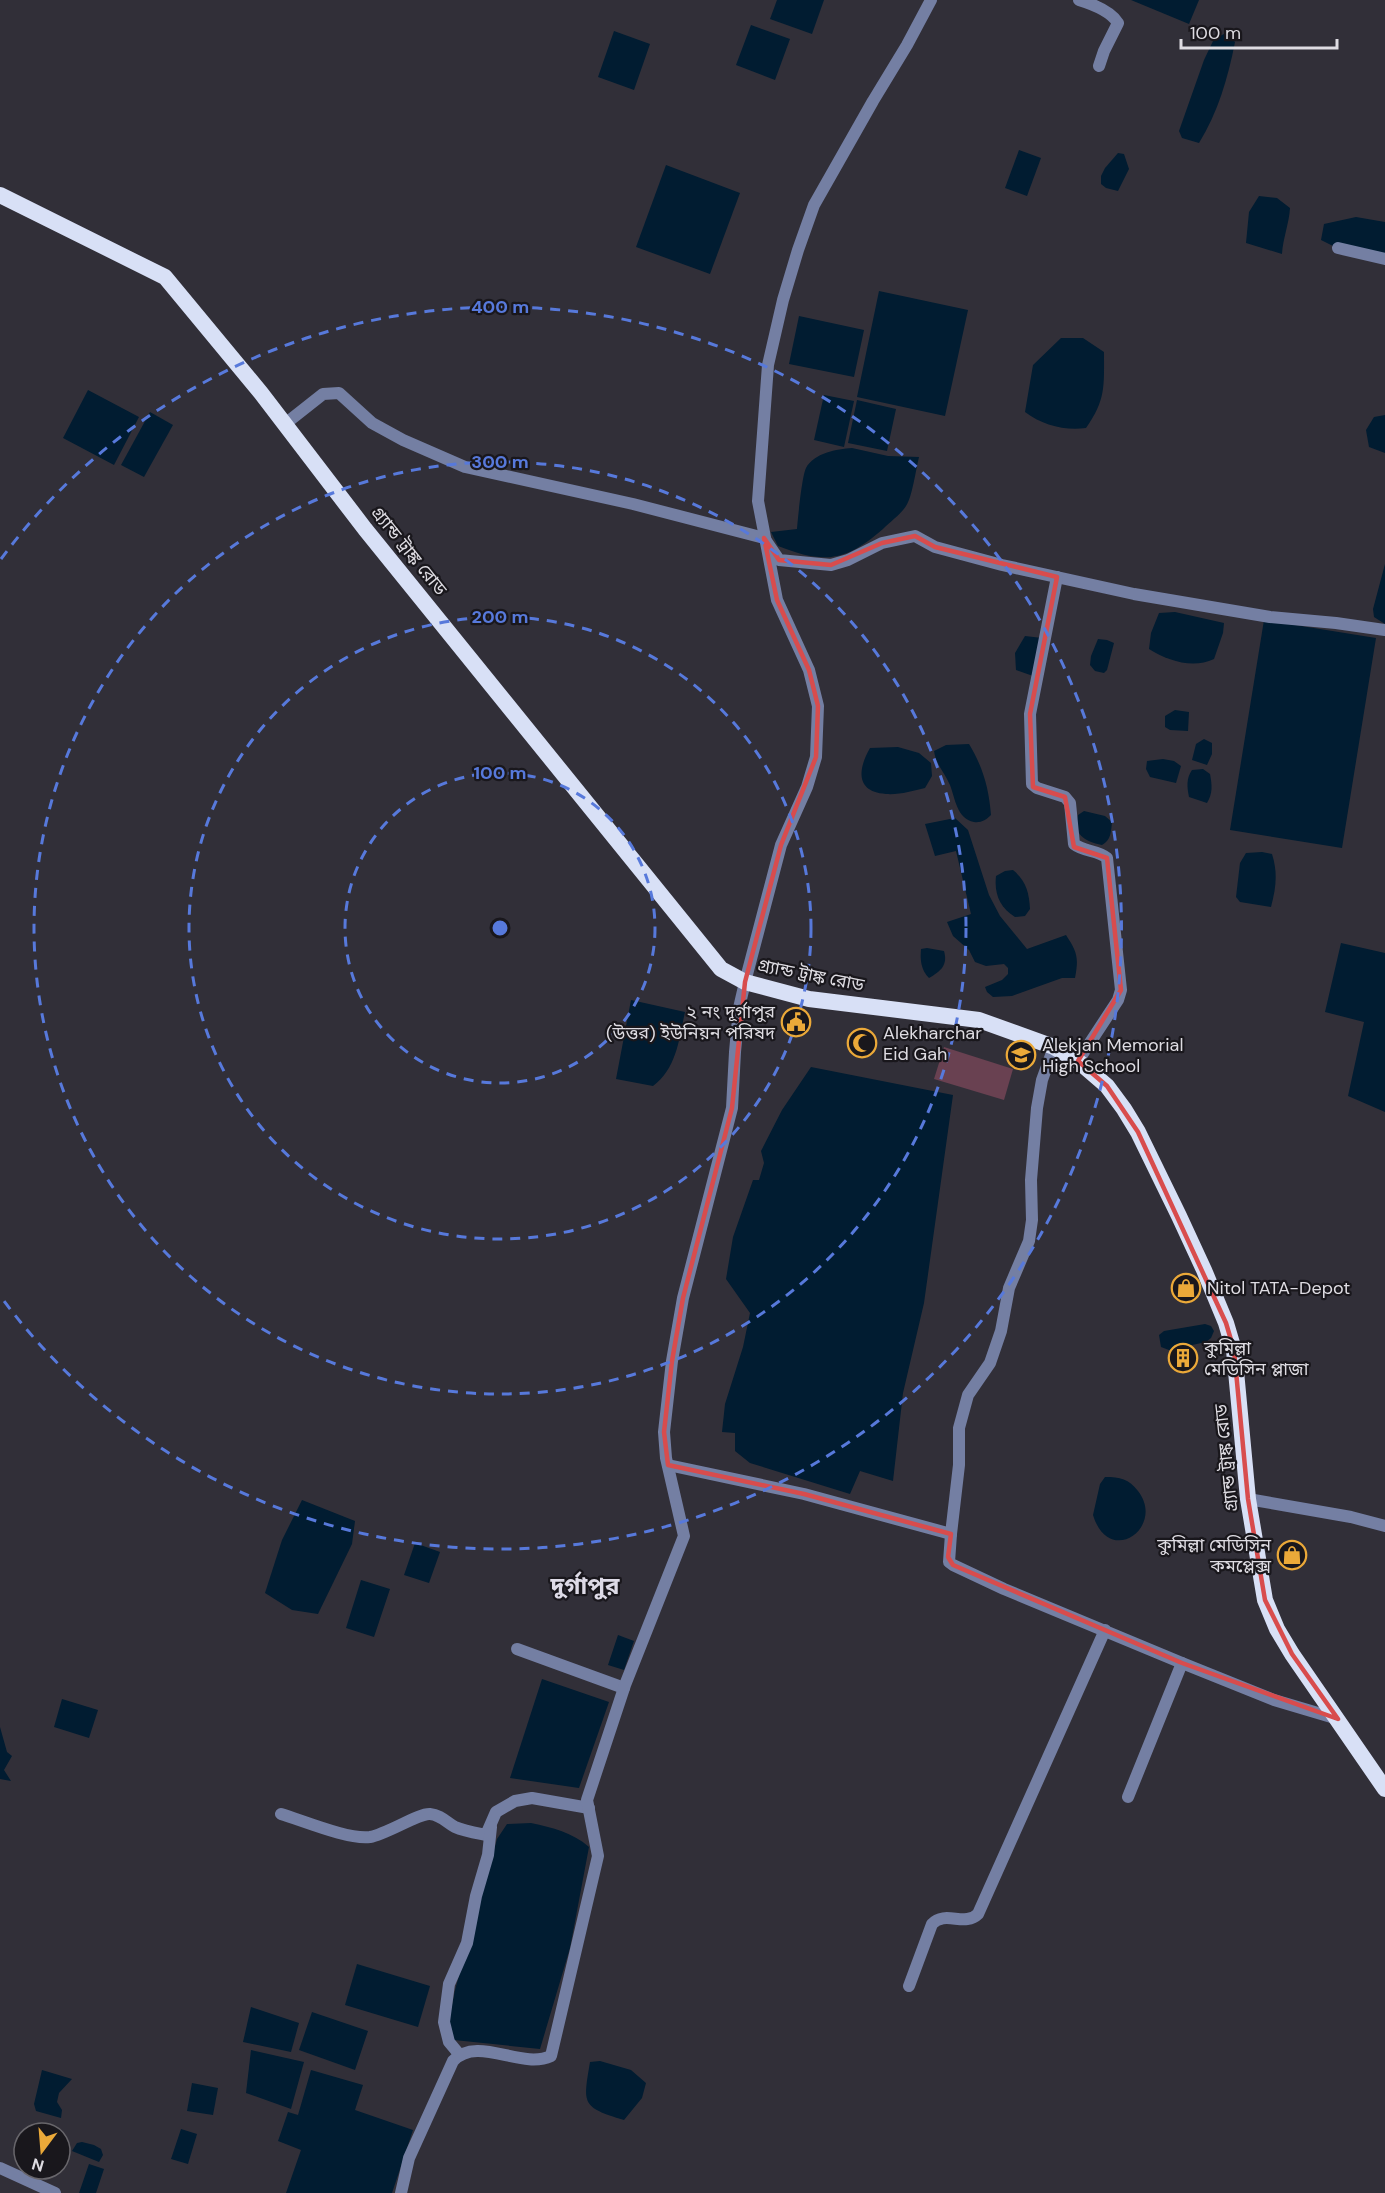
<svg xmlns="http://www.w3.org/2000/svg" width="1385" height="2193" viewBox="0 0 1385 2193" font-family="'DM Sans','Noto Sans Bengali',sans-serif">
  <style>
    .green { fill: #694151 }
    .water { fill: #011c31 }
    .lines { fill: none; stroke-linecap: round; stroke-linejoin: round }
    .minor { stroke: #747fa3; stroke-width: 12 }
    .trunk { stroke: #d8e0f6; stroke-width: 16 }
    .marked { fill: none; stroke: #d84c4d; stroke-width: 4.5; stroke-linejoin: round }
    .ring { fill: none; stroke: #5779db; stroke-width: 3; stroke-dasharray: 10 8 }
    .labels { text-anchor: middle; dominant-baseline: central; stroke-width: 4.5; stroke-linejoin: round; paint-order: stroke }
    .street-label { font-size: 18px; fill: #dedce2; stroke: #19171c }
    .poi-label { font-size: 18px; fill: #dedce2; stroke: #19171c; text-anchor: start }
    .district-label { font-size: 24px; font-weight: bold; fill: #dddae6; stroke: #19171c }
    .centre { fill: #5779db; stroke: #19171c; stroke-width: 3 }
    .ring-label { font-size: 18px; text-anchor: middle; font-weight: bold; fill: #5779db; stroke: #19171c; stroke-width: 4.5; stroke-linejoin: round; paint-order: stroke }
  </style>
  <rect width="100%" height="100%" fill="#312f38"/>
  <polygon class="green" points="944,1047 1013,1069 1004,1100 934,1079"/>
  <g class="water">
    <polygon points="777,0 824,0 812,34 770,19"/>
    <polygon points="1131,0 1199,0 1189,24"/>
    <polygon points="751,25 790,39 775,80 736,65"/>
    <polygon points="614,31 650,44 634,90 598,77"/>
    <path d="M1226 33 1235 42C1228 78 1218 112 1199 143L1182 138 1179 131 1204 60 1214 39Z"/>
    <polygon points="1019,150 1041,158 1027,196 1005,188"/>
    <polygon points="1118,153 1124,154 1129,169 1118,191 1106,188 1101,184 1101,176 1105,168"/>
    <polygon points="666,165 740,193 710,274 636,247"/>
    <path d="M1259 196 1277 198 1290 208C1289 224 1283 238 1282 254L1246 243 1249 212Z"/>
    <polygon points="1356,217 1385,222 1385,256 1333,246 1321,240 1324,224"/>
    <polygon points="879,291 968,310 945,416 857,397"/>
    <polygon points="799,316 864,330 854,377 789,364"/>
    <path d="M1061 338H1083L1104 352C1104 386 1106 400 1086 428 1065 431 1042 425 1025 412L1033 365Z"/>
    <polygon points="88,390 139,417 114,465 63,438"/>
    <polygon points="824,395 854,401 844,447 814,440"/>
    <polygon points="857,400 896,409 887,451 848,443"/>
    <polygon points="150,412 173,425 144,477 121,465"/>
    <polygon points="1385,415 1385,453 1369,447 1366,430 1374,417"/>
    <path d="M852 448 888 456 919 457C916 469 912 498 906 506 901 514 890 522 883 529 845 562 824 564 778 546L771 532 797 529C798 517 802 476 806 468 814 453 837 449 852 448Z"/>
    <polygon points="1385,564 1385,624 1374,617 1373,609"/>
    <path d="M1175 612 1224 623 1223 633 1214 659C1193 669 1168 661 1149 649L1151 633 1159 613Z"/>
    <polygon points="1264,620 1376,638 1342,848 1230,830"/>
    <polygon points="1025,636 1042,638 1033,676 1016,670 1015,653"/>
    <polygon points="1098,639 1107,640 1114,643 1107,670 1104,673 1095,671 1090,665 1091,656"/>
    <polygon points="1175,710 1189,712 1188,731 1170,730 1165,727 1165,716"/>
    <polygon points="1204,739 1212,743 1212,754 1207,765 1192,760 1196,744"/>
    <path d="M969 744C983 767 989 789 991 815 986 820 981 823 974 822 957 819 955 798 950 785 945 773 936 765 934 751L946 745Z"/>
    <path d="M898 747 919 753 931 763 932 776 925 788C913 791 899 795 886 794 855 792 858 769 870 748Z"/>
    <polygon points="1163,759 1174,761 1181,766 1176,783 1150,777 1146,769 1147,761"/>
    <path d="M1203 769 1210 774C1212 785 1213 793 1207 803L1189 797C1187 787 1186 779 1192 770Z"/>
    <path d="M1084 811 1105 816 1112 822C1111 832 1111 840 1102 845 1084 841 1073 835 1078 815Z"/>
    <path d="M955 818 968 830 989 895 1000 916 1027 949 1066 935C1077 952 1079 957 1075 978H1062L1012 996 993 997 987 992 985 987 1002 980 1008 974V968L1004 964 986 966 975 962 969 950 953 936 947 922 971 914 956 851 935 856 925 824Z"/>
    <path d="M1262 852 1272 854C1278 873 1276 888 1271 907L1240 902 1236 897 1240 863 1246 853Z"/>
    <path d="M1013 870C1026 881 1029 892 1030 909L1025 916 1015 917C1000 908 994 894 996 876L1005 871Z"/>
    <polygon points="1341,943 1385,953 1385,1112 1348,1096 1364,1022 1325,1012"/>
    <path d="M927 948 944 951C948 965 941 971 929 978 921 970 920 960 921 949Z"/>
    <path d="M631 1000 685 1012C679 1039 677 1068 653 1086L616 1079Z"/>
    <polygon points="811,1067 953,1095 924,1303 903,1393 893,1481 860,1471 850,1494 750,1463 735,1451 735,1433 722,1432 725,1404 743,1347 750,1313 726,1279 733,1237 753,1180 759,1180 764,1163 761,1151 782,1110"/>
    <polygon points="1205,1324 1211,1326 1214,1331 1211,1338 1206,1342 1169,1350 1161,1347 1159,1335 1164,1331"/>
    <path d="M1105 1477C1120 1477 1129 1479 1138 1491 1166 1527 1109 1568 1093 1515L1100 1484Z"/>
    <polygon points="302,1500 355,1521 352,1544 318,1614 292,1610 265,1593 282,1540"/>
    <polygon points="415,1543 440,1552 429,1583 404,1575"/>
    <polygon points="361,1580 390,1589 374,1637 346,1628"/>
    <polygon points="618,1635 634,1641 624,1670 608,1665"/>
    <polygon points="542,1679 609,1702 579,1788 510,1778"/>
    <polygon points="62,1699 98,1710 89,1738 54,1727"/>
    <polygon points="0,1727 7,1752 12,1756 4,1770 11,1781 0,1779"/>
    <path d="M531 1823C553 1828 572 1832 589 1847L570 1948 540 2049 454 2040 448 2025 455 1990 497 1839 507 1824Z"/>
    <polygon points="357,1964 430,1986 418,2027 345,2005"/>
    <polygon points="251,2007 299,2023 291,2052 243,2042"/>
    <polygon points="312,2012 368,2031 355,2070 299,2050"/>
    <polygon points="251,2050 304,2062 291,2109 246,2093"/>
    <path d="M600 2061 631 2070 646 2083 642 2098 624 2120C581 2107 583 2104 590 2062Z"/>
    <polygon points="42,2070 72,2079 59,2093 57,2102 62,2110 61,2118 36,2111 34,2104"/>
    <polygon points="311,2070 363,2085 355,2110 413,2130 392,2193 286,2193 301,2150 278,2141 288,2112 298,2115"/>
    <polygon points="192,2083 218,2088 213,2115 187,2111"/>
    <polygon points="181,2129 197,2134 188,2164 171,2159"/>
    <polygon points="82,2142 94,2145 101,2149 103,2155 99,2162 72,2151 77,2143"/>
    <polygon points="89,2164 104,2169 96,2193 79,2193"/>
  </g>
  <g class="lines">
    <g class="minor">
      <path d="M1079 0C1092 4 1111 11 1118 23L1104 51 1099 66"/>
      <polyline points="1338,248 1385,259"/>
      <polyline points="285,424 323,394 339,393 372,423 403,440 465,467 633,504 764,538 779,560 831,565 848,560 882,543 915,536 935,547 1002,565 1134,594 1270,617 1336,623 1385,630"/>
      <path d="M1057 577 1030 714 1032 784 1037 788 1065 797 1070 803 1074 844C1084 852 1098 850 1107 858L1121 990 1118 1000 1078 1061"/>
      <polyline points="668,1465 804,1494 951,1534 949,1562 953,1565 1004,1589 1182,1663 1274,1700 1338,1719"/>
      <polyline points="1248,1499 1351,1517 1385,1526"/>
      <polyline points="951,1534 959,1465 959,1428 968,1395 990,1363 1001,1331 1009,1288 1029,1241 1032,1220 1031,1180 1037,1108 1042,1080 1054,1047"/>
      <polyline points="517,1649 624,1688"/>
      <polyline points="1128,1797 1182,1663"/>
      <path d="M281 1814C304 1821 349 1840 370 1837 387 1834 419 1813 430 1814 441 1815 446 1822 455 1827 464 1831 476 1833 486 1835L496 1812 515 1801 532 1798 589 1808"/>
      <path d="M909 1986 932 1924C945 1910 965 1927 978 1914L1105 1630"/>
      <polyline points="459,2054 449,2042 444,2022 449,1984 467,1943 476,1896 488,1855 491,1827"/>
      <polyline points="0,2168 55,2193"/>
      <path d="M401 2193 409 2158 453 2061C478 2035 521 2070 551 2056L598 1856 587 1800 625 1685 684 1536 666 1458 664 1432 672 1361 683 1298 732 1108 735 1052 739 1008 745 982 781 845 807 787 816 757 818 706 809 670 777 600 758 501 768 365 783 300 798 250 814 205 873 101 907 45 931 0"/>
    </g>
    <polyline class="trunk" points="0,195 165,277 261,393 365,529 721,969 745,982 809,999 979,1020 1054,1047 1078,1061 1107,1086 1124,1109 1138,1132 1179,1216 1204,1270 1226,1323 1234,1350 1248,1499 1265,1600 1277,1629 1292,1654 1385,1789"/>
  </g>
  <path class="marked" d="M915 536 935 547 1057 577 1030 714 1033 787 1065 797 1074 847 1107 858 1121 990 1078 1061 1107 1086 1138 1132 1226 1323 1234 1350 1248 1499 1265 1600 1292 1654 1338 1719 1182 1663 953 1565 948 1557 951 1534 804 1494 668 1465 664 1432 672 1361 683 1298 732 1108 745 982 781 845 816 757 818 706 809 670 777 600 764 538 779 560 831 565 882 543Z"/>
  <g class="ring">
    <circle cx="500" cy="928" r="155"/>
    <circle cx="500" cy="928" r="311"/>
    <circle cx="500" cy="928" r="466"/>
    <path d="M1 559A621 621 0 1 1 1 1297"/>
  </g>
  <defs>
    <g id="civic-ring" transform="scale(1.5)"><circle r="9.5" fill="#19171c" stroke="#eba939" stroke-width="1.5"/><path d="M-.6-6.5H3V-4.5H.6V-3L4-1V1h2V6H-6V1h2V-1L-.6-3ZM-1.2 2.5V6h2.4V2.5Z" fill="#eba939"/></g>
    <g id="mosque-ring" transform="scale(1.5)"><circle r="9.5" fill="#19171c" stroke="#eba939" stroke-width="1.5"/><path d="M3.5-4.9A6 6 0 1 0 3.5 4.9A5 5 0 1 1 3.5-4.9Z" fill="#eba939"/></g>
    <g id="school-ring" transform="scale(1.5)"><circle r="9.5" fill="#19171c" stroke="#eba939" stroke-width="1.5"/><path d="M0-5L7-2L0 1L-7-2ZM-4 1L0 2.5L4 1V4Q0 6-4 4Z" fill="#eba939"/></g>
    <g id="shop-ring" transform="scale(1.5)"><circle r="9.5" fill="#19171c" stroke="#eba939" stroke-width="1.5"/><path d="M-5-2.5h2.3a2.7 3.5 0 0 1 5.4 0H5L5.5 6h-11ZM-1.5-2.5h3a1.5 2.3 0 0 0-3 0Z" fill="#eba939"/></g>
    <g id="building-ring" transform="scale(1.5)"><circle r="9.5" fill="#19171c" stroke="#eba939" stroke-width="1.5"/><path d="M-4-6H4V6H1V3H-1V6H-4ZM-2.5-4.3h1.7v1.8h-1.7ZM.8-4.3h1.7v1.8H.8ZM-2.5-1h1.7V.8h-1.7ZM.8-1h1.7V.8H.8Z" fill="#eba939"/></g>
  </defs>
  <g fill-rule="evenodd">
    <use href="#civic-ring" x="796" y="1022"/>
    <use href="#mosque-ring" x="862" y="1043"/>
    <use href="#school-ring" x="1021" y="1055"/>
    <use href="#shop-ring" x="1186" y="1288"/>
    <use href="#building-ring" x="1183" y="1358"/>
    <use href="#shop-ring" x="1292" y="1555"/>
  </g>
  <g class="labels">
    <g class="street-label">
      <text transform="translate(409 551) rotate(51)">গ্র্যান্ড ট্রাঙ্ক রোড</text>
      <text transform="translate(811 975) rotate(11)">গ্র্যান্ড ট্রাঙ্ক রোড</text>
      <text transform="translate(1226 1458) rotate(-96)">গ্র্যান্ড ট্রাঙ্ক রোড</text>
    </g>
    <g class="poi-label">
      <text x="775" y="1012" text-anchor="end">২ নং দূর্গাপুর<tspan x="775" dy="21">(উত্তর) ইউনিয়ন পরিষদ</tspan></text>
      <text x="883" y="1033">Alekharchar<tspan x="883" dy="21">Eid Gah</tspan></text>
      <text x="1042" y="1045">Alekjan Memorial<tspan x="1042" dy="21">High School</tspan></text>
      <text x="1207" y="1288">Nitol TATA-Depot</text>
      <text x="1204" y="1348">কুমিল্লা<tspan x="1204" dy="21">মেডিসিন প্লাজা</tspan></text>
      <text x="1271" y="1545" text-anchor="end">কুমিল্লা মেডিসিন<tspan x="1271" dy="21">কমপ্লেক্স</tspan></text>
    </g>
    <g class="district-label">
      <text x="585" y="1585">দুর্গাপুর</text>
    </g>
  </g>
  <circle cx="500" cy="928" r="9" class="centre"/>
  <g class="ring-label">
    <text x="500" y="313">400 m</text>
    <text x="500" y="468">300 m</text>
    <text x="500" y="623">200 m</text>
    <text x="500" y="779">100 m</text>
  </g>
  <g transform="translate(42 2151) rotate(196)"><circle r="28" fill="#19171c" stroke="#68666b" stroke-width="1.5"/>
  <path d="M0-4.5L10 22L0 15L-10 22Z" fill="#eba939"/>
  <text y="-9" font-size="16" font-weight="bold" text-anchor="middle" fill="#dedce2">N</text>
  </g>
  <path d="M1181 39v9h156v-9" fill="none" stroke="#dedce2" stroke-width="3"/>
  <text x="1190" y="39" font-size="18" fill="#dedce2" stroke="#19171c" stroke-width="4.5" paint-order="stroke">100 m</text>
</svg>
